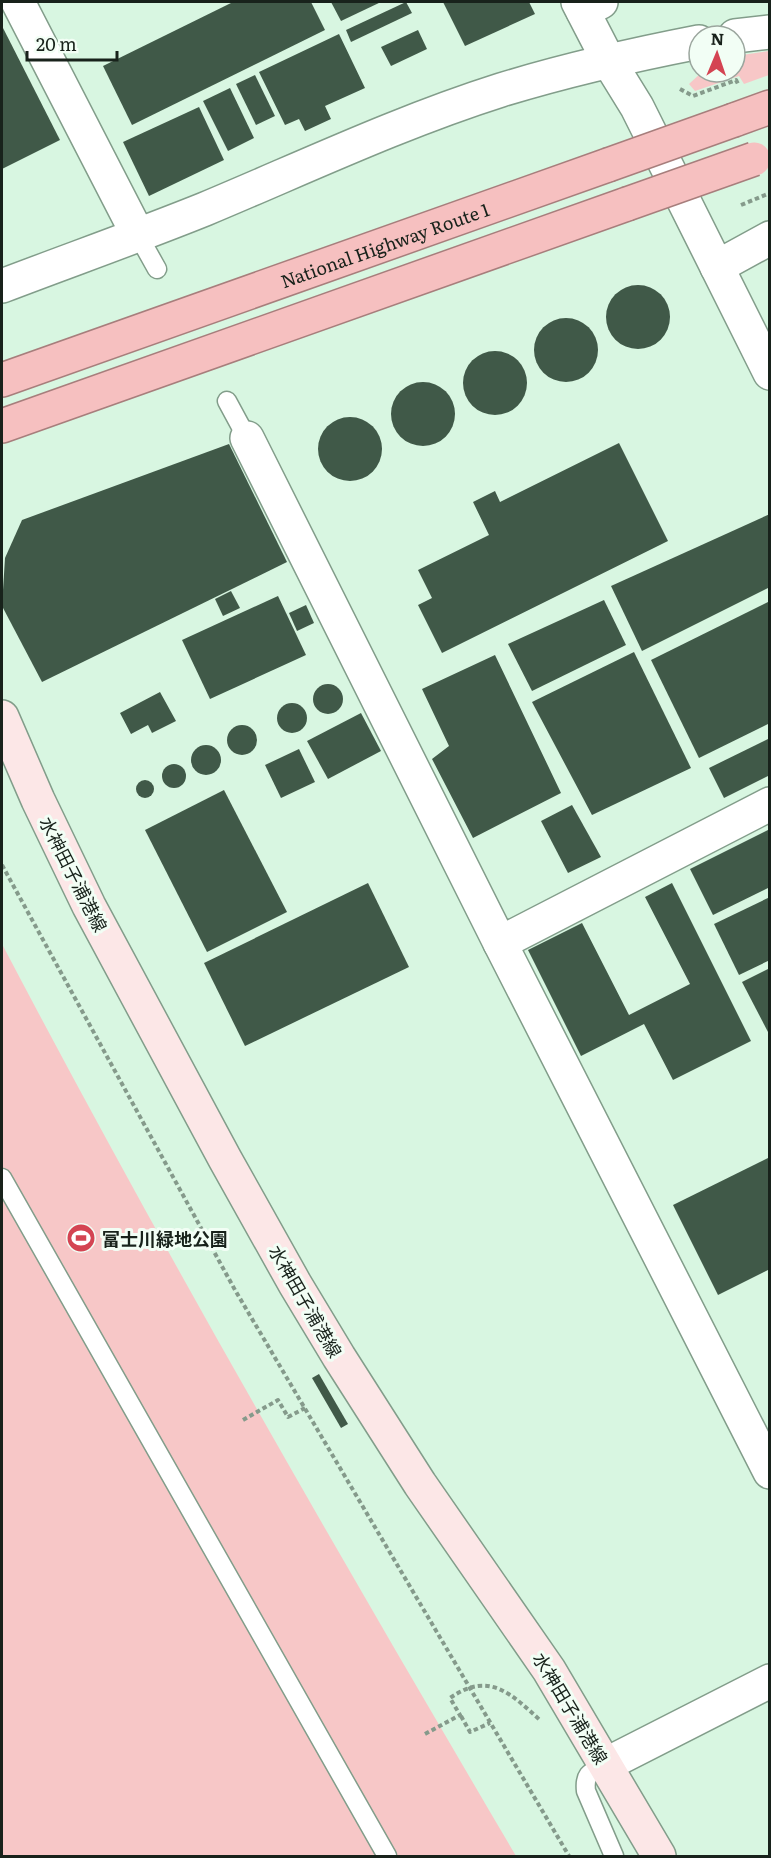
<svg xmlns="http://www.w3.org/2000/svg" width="771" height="1858" viewBox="0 0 771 1858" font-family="Literata,'Noto Sans JP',serif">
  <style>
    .green { fill: #f7c7c7 }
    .building { fill: #405948 }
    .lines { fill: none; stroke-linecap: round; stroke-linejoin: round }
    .service-casing { stroke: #829d8a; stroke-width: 21 }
    .minor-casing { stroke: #829d8a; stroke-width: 36 }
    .tertiary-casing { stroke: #829d8a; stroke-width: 36 }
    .secondary-casing { stroke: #829d8a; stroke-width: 36 }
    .trunk-casing { stroke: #a77e7c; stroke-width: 36 }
    .path { stroke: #859a8b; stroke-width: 4; stroke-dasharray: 4.5 3; stroke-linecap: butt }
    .service { stroke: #fff; stroke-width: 18 }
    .minor { stroke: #fff; stroke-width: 33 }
    .tertiary { stroke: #fff; stroke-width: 33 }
    .secondary { stroke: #fce7e7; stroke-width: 33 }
    .trunk { stroke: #f6c0c0; stroke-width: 33 }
    .trunk-bridge-casing { stroke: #a77e7c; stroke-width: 36; stroke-linecap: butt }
    .trunk-bridge { stroke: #f6c0c0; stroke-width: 33 }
    .labels { text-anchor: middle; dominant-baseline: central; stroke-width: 6; stroke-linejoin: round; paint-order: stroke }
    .street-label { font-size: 18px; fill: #18221b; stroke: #f2fef5 }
    .poi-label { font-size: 18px; font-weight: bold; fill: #18221b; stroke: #f2fef5; text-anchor: start }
  </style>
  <rect width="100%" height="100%" fill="#d8f6e1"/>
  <g class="green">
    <polygon points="769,51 769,75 744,84 739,76 695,91 689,84 702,72 735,72 735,56"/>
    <path d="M2 944C164 1253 339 1555 516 1856H2Z"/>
  </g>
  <g class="building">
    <polygon points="233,2 311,2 325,30 132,125 103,66"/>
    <polygon points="331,2 381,2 341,21"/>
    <polygon points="406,2 412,13 351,42 346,30"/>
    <polygon points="443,2 529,2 535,14 465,46"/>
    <polygon points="2,26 60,140 2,169"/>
    <polygon points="418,30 427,49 391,66 381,47"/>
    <polygon points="339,34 365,88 325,106 331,119 305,131 299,119 285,125 259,72"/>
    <polygon points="255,75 275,116 256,125 236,84"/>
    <polygon points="230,88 254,138 228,151 203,101"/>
    <polygon points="199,107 224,160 149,196 123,142"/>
    <circle cx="638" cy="317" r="32"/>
    <circle cx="566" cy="350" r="32"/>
    <circle cx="495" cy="383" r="32"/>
    <circle cx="423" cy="414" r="32"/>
    <circle cx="350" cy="449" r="32"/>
    <polygon points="619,443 668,541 442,653 418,605 432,598 418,570 489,535 473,502 495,491 500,502"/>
    <polygon points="229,444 287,562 42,682 2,606 5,558 22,520"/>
    <polygon points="770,514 770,587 642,651 611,586"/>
    <polygon points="231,591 240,608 223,616 215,599"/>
    <polygon points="278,596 306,655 210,699 182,640"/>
    <polygon points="604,600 626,645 532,691 508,644"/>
    <polygon points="770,601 770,723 699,758 651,660"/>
    <polygon points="306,605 314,623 297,631 289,613"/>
    <polygon points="634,652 691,768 592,815 532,702"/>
    <polygon points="495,655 561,793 473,838 432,759 449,746 422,689"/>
    <circle cx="328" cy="699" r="15"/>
    <polygon points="160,692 176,721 152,733 148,725 131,734 120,713"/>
    <circle cx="292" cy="718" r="15"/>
    <polygon points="361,713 381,751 328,779 307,741"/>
    <circle cx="242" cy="740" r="15"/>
    <polygon points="770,738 770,775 724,798 709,768"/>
    <circle cx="206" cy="760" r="15"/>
    <polygon points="299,749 315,782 281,798 265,765"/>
    <circle cx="174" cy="776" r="12"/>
    <circle cx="145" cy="789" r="9"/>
    <polygon points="224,790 287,912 207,952 145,830"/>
    <polygon points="572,805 601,857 568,873 541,821"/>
    <polygon points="770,829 770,887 713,915 690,869"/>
    <polygon points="368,883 409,967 245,1046 204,963"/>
    <polygon points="672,883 751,1041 673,1080 644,1024 581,1056 528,950 582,923 629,1015 690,984 645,897"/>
    <polygon points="770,897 770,960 739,975 714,924"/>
    <polygon points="770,968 770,1031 768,1032 742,982"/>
    <polygon points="770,1157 770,1269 718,1295 673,1205"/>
    <polygon points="319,1374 348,1424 341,1428 312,1378"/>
  </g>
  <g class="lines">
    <g class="service-casing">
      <g id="service">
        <polyline points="138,235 157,269"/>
        <polyline points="227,401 247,438"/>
        <polyline points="2,1178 387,1856"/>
        <path d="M605 1765C591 1772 584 1773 586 1791L614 1856"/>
      </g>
    </g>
    <g class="minor-casing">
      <g id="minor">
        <polyline points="18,2 138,235"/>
        <polyline points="583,11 601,2"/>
        <polyline points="247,438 500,943 770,1472"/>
        <polyline points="500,943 770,804"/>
        <polyline points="605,1765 770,1681"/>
      </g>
    </g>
    <g class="tertiary-casing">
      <g id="tertiary">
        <polyline points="578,2 608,60 637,107 770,373"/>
        <polyline points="735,36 770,32"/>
        <polyline points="717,267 770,238"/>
        <path d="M2 286C70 260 138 236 205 209 303 168 400 122 501 90 566 70 632 55 699 42"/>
      </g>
    </g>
    <g class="secondary-casing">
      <polyline id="secondary" points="2,717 38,800 89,906 225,1159 295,1284 339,1357 420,1484 549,1670 659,1856"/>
    </g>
    <g class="trunk-casing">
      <g id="trunk">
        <polyline points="734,120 770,107"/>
        <path id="s1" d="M2 380 608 165"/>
        <polyline points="2,426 627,204"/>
      </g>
    </g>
    <g class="path">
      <polyline points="680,89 693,96 736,80 739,86"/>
      <polyline points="741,205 770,193"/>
      <polyline points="2,865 235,1290 569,1856"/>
      <polyline points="243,1420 278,1400 288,1417 305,1408"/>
      <polyline points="461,1716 470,1732 490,1723"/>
      <path d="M425 1734 460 1715 450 1698C490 1670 512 1695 541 1721"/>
    </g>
    <use href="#service" class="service"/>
    <use href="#minor" class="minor"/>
    <use href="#tertiary" class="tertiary"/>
    <use href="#secondary" class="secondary"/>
    <use href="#trunk" class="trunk"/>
    <g class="trunk-bridge-casing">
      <g id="trunk-bridge">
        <polyline points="608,165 734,120"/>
        <polyline points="627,204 754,159"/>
      </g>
    </g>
    <use href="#trunk-bridge" class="trunk-bridge"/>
  </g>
  <defs>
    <g id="stadium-disc" transform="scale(1.5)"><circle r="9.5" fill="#d44452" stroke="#f2fef5"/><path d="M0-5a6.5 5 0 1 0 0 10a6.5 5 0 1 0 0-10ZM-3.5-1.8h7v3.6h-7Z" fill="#fff"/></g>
  </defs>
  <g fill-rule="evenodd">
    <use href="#stadium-disc" x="81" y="1238"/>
  </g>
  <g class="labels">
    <g class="street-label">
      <text stroke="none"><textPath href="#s1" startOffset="406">National Highway Route 1</textPath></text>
      <text transform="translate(74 874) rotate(63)">水神田子浦港線</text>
      <text transform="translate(306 1301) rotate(60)">水神田子浦港線</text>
      <text transform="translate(571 1708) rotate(59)">水神田子浦港線</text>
    </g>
    <g class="poi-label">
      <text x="102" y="1238">富士川緑地公園</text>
    </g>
  </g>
  <rect width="771" height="1858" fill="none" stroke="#18221b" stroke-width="6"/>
  <g transform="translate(717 54) rotate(2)"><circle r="28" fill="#f2fef5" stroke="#9ba69e" stroke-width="1.5"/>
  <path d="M0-4.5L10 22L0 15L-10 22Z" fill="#d44452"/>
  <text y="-9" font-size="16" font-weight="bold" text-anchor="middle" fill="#18221b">N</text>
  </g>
  <path d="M27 51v9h90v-9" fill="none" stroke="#18221b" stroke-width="3"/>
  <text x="36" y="51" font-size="18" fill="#18221b" stroke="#f2fef5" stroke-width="4.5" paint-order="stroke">20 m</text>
</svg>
